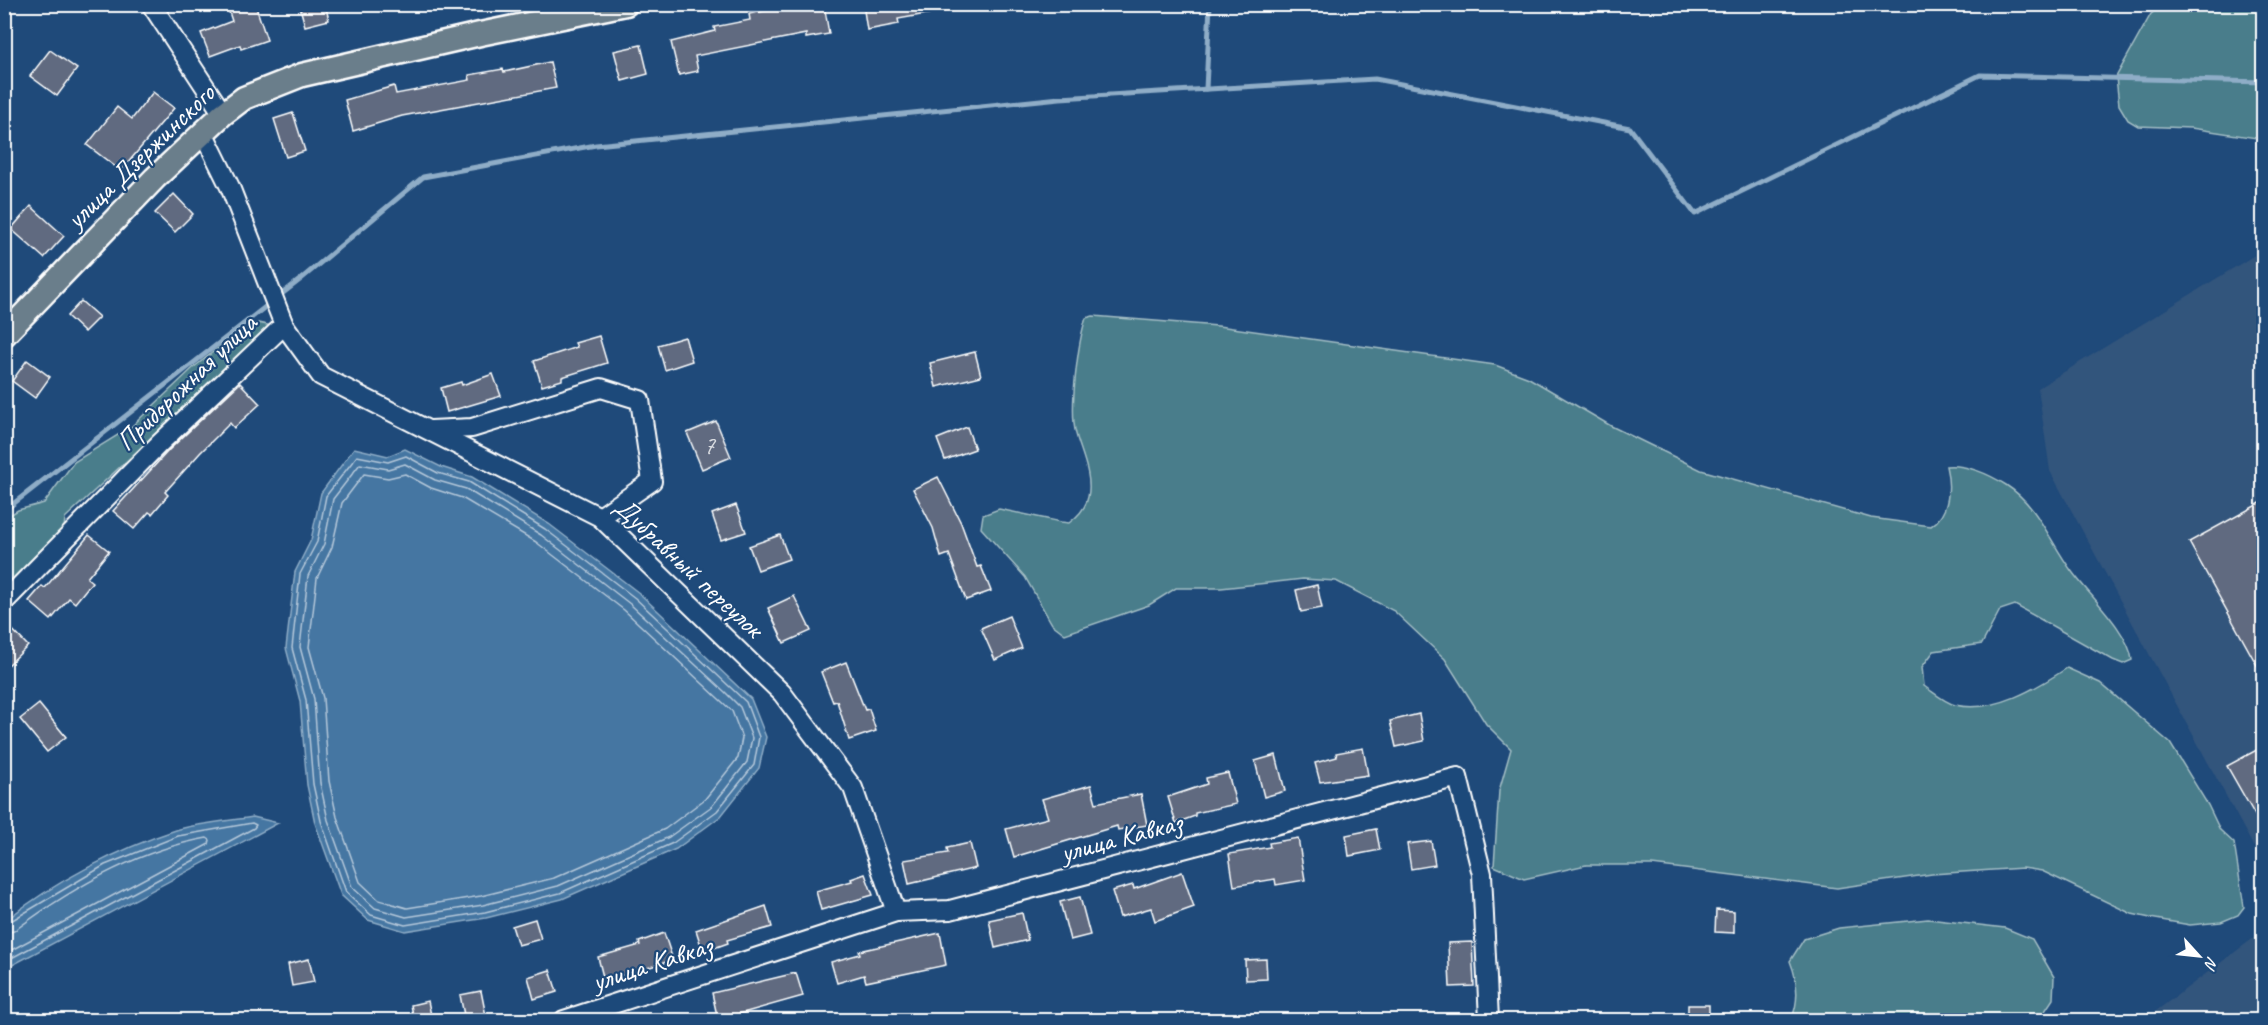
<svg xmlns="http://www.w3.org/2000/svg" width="2268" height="1025" viewBox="0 0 2268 1025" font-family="Caveat,sans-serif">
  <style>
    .built { fill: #32547c }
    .green { fill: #487d8b; stroke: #a4bec5; stroke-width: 1.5 }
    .water { fill: #4576a2; stroke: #8fadc7; stroke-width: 1.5 }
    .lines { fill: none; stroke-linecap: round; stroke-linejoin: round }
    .shore { stroke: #b5c8da; stroke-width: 1.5 }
    .stream { stroke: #8fadc7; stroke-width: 5 }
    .building { fill: #606b80; stroke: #fff; stroke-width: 1.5 }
    .minor-casing { stroke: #fff; stroke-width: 22 }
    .major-casing { stroke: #fff; stroke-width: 27 }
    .minor { stroke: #1f4a7a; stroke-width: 18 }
    .major { stroke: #6b7e8b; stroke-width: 22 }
    .labels { text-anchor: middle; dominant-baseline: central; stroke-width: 4.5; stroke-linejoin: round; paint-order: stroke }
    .number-label { font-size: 26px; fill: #d7dadf }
    .street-label { font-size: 28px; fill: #fff; stroke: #1f4a7a }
  </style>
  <rect width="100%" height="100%" fill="#1f4a7a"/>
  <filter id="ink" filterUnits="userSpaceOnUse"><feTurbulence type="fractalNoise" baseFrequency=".0167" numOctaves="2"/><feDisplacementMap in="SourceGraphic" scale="12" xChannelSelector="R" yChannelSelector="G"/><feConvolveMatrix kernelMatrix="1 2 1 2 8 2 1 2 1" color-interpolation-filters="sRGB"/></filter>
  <g filter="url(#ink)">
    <g class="built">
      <polygon points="2263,250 2263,864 2050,471 2038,388"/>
      <polygon points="2263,931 2263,1020 2144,1020"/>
    </g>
    <g class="green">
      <polygon points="2162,5 2263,5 2263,139 2191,128 2138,126 2128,120 2119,105 2116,77 2151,14"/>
      <path d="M1093 316 1218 326 1495 365 1529 378 1611 426 1701 470 1871 518 1931 526C1950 514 1951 486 1946 466 1966 464 1989 474 2006 485 2039 506 2050 543 2073 573 2090 596 2129 632 2132 660L2123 664 2113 660 2015 605 2000 610 1982 644 1934 651 1922 667 1924 686C1933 692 1944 702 1955 705 1994 714 2037 688 2067 668L2100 683 2170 743 2208 805 2220 830 2234 843 2244 907 2238 915 2221 922 2190 925 2150 918 2132 914 2042 871 2023 868 1932 874 1837 888 1652 865H1586L1524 879 1494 866 1499 791 1511 749 1486 724 1445 659 1394 611 1336 581 1303 579 1221 588H1176L1149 605 1065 634 1052 624 1025 577 981 528 983 515 999 509 1061 522 1069 523C1077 517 1086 508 1088 497 1093 476 1081 453 1076 434 1069 411 1078 342 1086 318Z"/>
      <polygon points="258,323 272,326 65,518 62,551 5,600 5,518 18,510 44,503 74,462 131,427 193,368 223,344"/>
      <path d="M1928 919 2005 928 2032 939 2054 977 2053 999 2039 1020H1791C1800 1000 1798 981 1790 961L1804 939 1839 928Z"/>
    </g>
    <g class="water">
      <polygon points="354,448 388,456 405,449 441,467 472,477 549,524 639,593 751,699 766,737 759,768 721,816 676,849 562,899 486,918 405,931 368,920 341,895 315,823 307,785 300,701 286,648 295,572 311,540 321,493"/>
      <path d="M253 817 278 823 5 969V921C52 883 118 849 176 830 200 823 228 821 253 817Z"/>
    </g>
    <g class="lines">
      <g class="shore">
        <polygon points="357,456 388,462 406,456 438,473 469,482 545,529 635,598 746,702 759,737 754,765 717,811 673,843 560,893 485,912 405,925 371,915 346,892 321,821 313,784 306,700 292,648 300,574 317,542 326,496"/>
        <polygon points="360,464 388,469 405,464 435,480 466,489 541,535 630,604 725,692 740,707 752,738 747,762 712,806 669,837 558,886 483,905 406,917 375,908 352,887 328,820 320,783 314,699 300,647 308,576 324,544 333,499"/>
        <polygon points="364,474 388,478 405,474 431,488 462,498 536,542 624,610 719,699 732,711 742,738 738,758 705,799 665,829 554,878 481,896 407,908 379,900 360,882 337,817 329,781 323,698 309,647 317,578 332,547 342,503"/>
        <polyline points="4,925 105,865 178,836 252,823 256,825 254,828 4,962"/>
        <path d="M4 933 14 931C69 890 138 850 207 838L210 840 209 844 4 954"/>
      </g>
      <g class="stream">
        <polyline points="1206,89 1210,4"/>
        <polyline points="4,511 301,279 423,177 596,145 1060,98 1375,79 1630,128 1695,214 1980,75 2264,82"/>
      </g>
    </g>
    <g class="building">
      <polygon points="251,4 255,4 267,40 241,49 240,45 210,56 201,33 232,21 229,12"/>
      <polygon points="299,4 325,4 329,20 305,26"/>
      <polygon points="824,4 829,34 806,38 806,34 695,56 698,71 679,75 671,42 715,31 714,27 750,20 749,14 795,5"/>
      <polygon points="863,4 937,4 937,12 898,19 899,24 867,30"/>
      <polygon points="641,45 648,74 622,81 614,51"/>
      <polygon points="50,50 77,69 57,96 30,76"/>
      <polygon points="550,62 556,88 402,116 353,131 345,100 394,86 396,94 470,80 469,75 503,69 504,72"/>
      <polygon points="153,92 174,108 121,171 87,145 117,107 132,119"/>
      <polygon points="293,113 305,151 286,157 274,119"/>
      <polygon points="174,194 193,214 175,232 155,213"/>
      <polygon points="31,206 64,236 44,258 11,229"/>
      <polygon points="81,301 99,317 84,332 67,316"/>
      <polygon points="599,336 607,363 562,377 562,380 542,386 534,361 577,347 575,343"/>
      <polygon points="685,337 692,361 665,370 658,345"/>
      <polygon points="975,352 981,376 936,387 930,363"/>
      <polygon points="27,360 50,377 35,398 12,381"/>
      <polygon points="493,374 501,396 447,412 441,388 461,382 462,385"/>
      <polygon points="240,383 260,404 234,428 230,423 200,453 165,492 168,495 152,514 149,512 134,529 113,511 169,450"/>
      <polygon points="716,421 731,457 702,469 687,433"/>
      <polygon points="967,427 975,449 945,460 937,439"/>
      <polygon points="938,477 961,523 977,567 981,566 991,591 966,600 949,554 941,557 933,528 913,489"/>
      <polygon points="2264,501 2264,678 2189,542"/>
      <polygon points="736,505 746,532 721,540 712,514"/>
      <polygon points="89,535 109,551 87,578 92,582 75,603 69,598 51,620 29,601 42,586 45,588"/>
      <polygon points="780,535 789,559 758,570 749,546"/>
      <polygon points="1317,585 1322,608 1301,612 1296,590"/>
      <polygon points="794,596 811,631 784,643 768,608"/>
      <polygon points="1009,616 1022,648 995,660 981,628"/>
      <polygon points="4,621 28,646 4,669"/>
      <polygon points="846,662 865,710 869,709 876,731 849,740 837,701 833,702 821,672"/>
      <polygon points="39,704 66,737 47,752 20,719"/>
      <polygon points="1419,714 1424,741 1396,747 1390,721"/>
      <polygon points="2264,746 2264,831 2227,766"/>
      <polygon points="1363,748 1368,775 1320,782 1315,763 1337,757 1336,753"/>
      <polygon points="1276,755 1285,791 1264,797 1255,761"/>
      <polygon points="1228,773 1236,804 1195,813 1195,816 1176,823 1168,797 1207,784 1206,778"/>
      <polygon points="1091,785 1096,803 1141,794 1147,825 1118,830 1117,826 1014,857 1006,829 1048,818 1042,799"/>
      <polygon points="1376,829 1380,850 1349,856 1346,835"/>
      <polygon points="1298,838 1305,880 1276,885 1275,879 1234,886 1229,854 1270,847 1269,843"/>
      <polygon points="1431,841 1435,865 1411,869 1407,844"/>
      <polygon points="970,843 976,868 909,884 904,860 948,853 947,848"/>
      <polygon points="1182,872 1194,907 1155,921 1151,908 1120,917 1112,891 1133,885 1134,889"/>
      <polygon points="865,874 873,895 821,910 816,891 852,881 851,879"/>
      <polygon points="1080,897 1090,935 1070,940 1060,902"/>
      <polygon points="766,906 772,927 727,940 728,943 703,952 696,930"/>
      <polygon points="1716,910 1734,911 1734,933 1715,932"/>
      <polygon points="1022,913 1028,940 995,948 989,920"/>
      <polygon points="535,919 541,939 518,945 512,926"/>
      <polygon points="664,933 673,960 604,981 598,957 640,945 639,942"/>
      <polygon points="940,933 946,965 866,982 864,975 837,983 831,962 860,954 859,951"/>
      <polygon points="1472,942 1474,986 1450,987 1448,943"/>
      <polygon points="309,959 314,982 292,986 288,964"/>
      <polygon points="1266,959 1267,979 1246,980 1245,960"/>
      <polygon points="550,970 557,992 534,999 528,977"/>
      <polygon points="796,973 803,996 718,1020 712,993"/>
      <polygon points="481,991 486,1016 465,1020 460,995"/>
      <polygon points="428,1001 432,1020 414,1020 411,1005"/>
      <rect x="1688" y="1005" width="21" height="15"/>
    </g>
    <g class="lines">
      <g class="minor-casing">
        <g id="minor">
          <polyline points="151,4 223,114"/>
          <polyline points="284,325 321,376 600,517 782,693 853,788 896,912"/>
          <polyline points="431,430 472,428 601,388 640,400 652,481 600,517"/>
          <polyline points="4,602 159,444 284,325 230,187 203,132"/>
          <polyline points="564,1020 896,912 950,910 1458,777 1482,874 1489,1020"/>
        </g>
      </g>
      <g class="major-casing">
        <polyline id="major" points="4,335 155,178 223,114 244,98 302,75 480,34 626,4"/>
      </g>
      <use href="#minor" class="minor"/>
      <use href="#major" class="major"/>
    </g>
  </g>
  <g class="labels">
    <g class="number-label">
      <text x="709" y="445">7</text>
    </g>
    <g class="street-label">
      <text transform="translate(140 156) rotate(-44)">улица Дзержинского</text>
      <text transform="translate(186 382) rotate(-44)">Придорожная улица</text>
      <text transform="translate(689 567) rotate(43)">Дубравный переулок</text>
      <text transform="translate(1121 837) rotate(-15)">улица Кавказ</text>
      <text transform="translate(652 963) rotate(-18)">улица Кавказ</text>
    </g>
  </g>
  <rect width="2268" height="1025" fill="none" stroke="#1f4a7a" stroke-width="24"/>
  <rect x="12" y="12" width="2244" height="1001" fill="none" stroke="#fff" stroke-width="2" filter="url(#ink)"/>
  <g transform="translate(2199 956) rotate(117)" stroke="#1f4a7a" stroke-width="4.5" paint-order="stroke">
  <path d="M0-4.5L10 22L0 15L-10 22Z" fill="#ffffff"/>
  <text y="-9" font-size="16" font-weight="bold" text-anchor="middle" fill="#ffffff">N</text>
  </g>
</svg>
